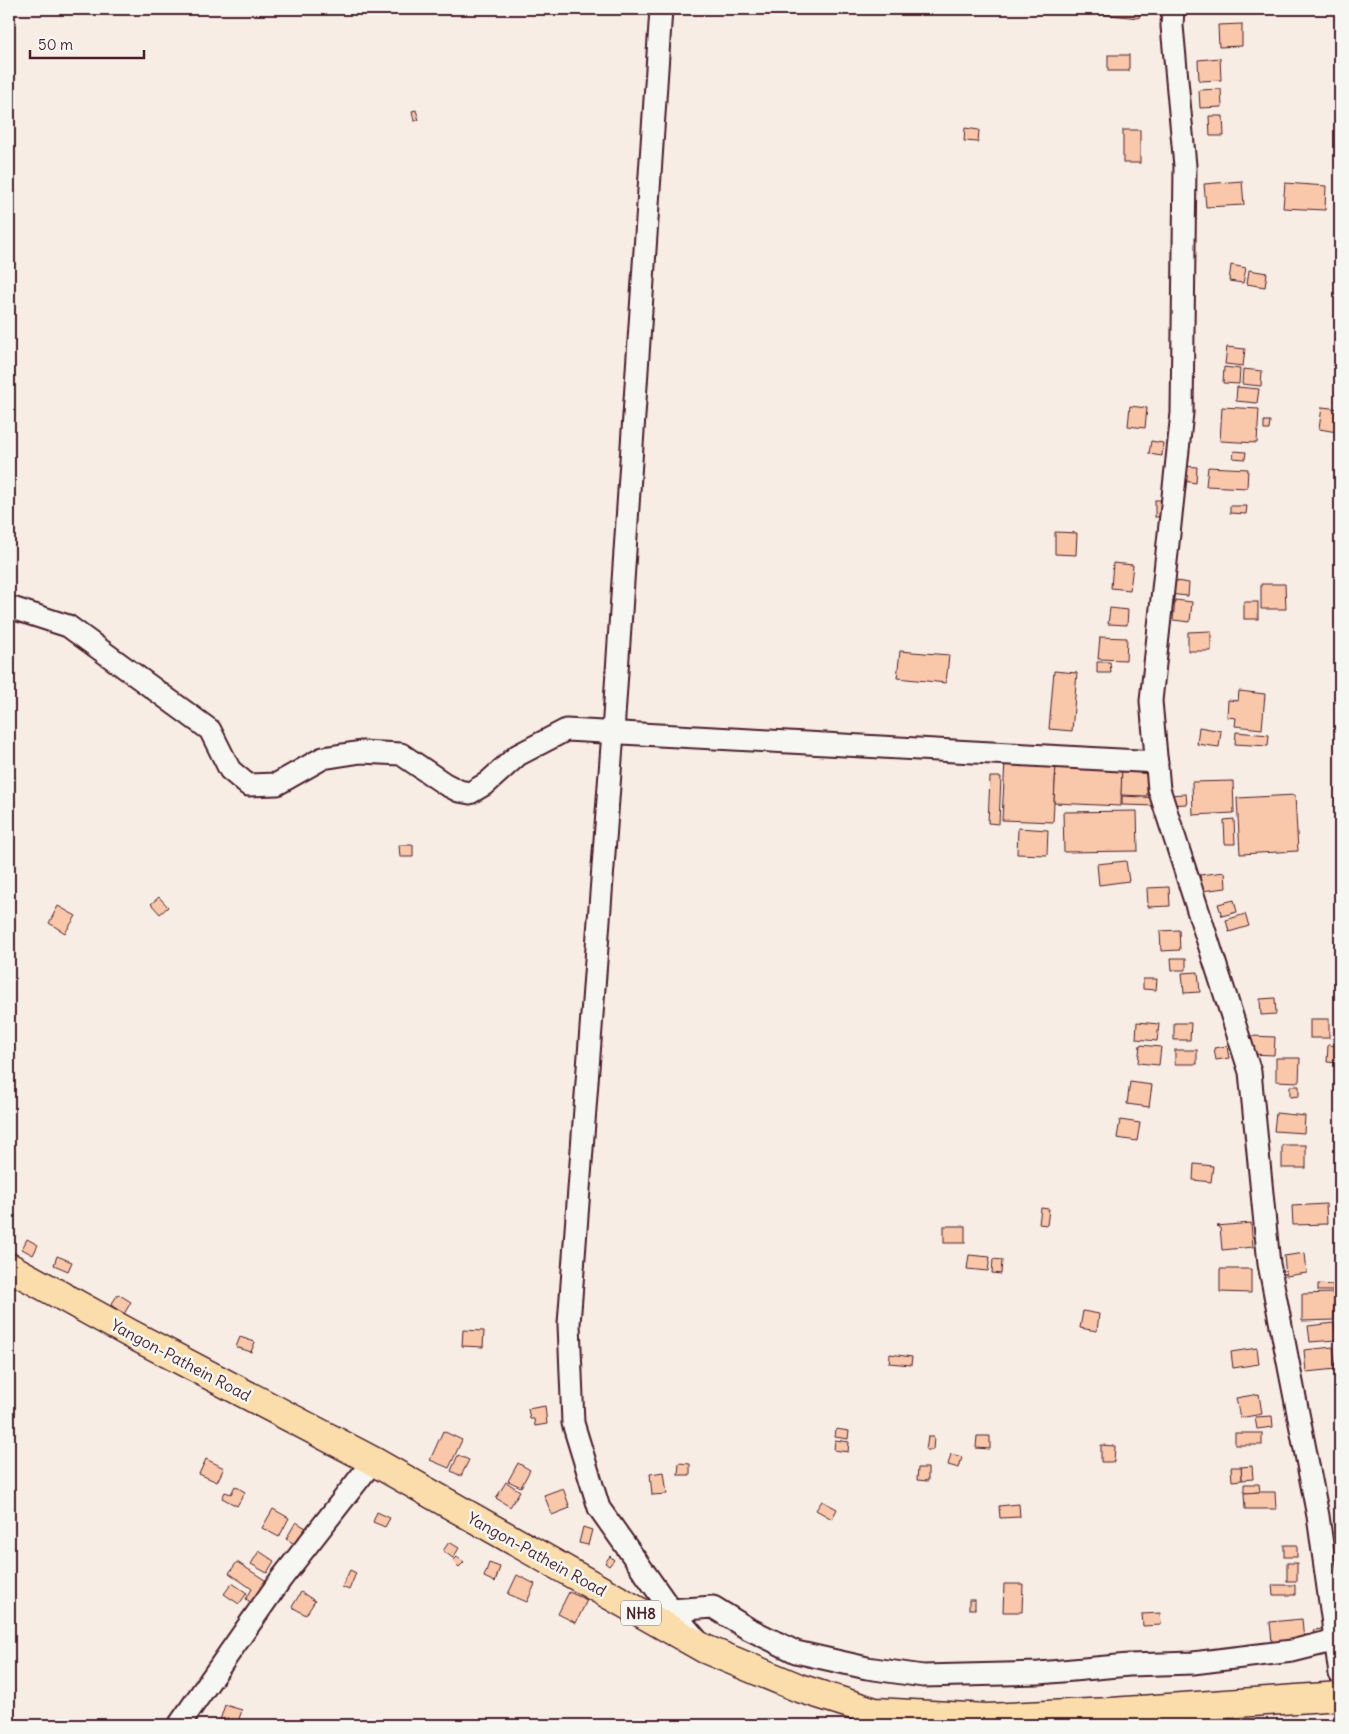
<svg xmlns="http://www.w3.org/2000/svg" width="1349" height="1734" viewBox="0 0 1349 1734" font-family="Delius,sans-serif">
  <style>
    .building { fill: #f9c7aa; stroke: #4a1f2b }
    .lines { fill: none; stroke-linecap: round; stroke-linejoin: round }
    .minor-casing { stroke: #4a1f2b; stroke-width: 25 }
    .highway-casing { stroke: #4a1f2b; stroke-width: 31 }
    .minor { stroke: #f6f6f2; stroke-width: 21 }
    .highway { stroke: #faddab; stroke-width: 28 }
    .labels { text-anchor: middle; dominant-baseline: central; stroke-width: 5; stroke-linejoin: round; paint-order: stroke }
    .shield { fill: #f6f6f2; stroke: #7e6067; stroke-width: 1 }
    .shield-label { font-size: 15px; font-weight: bold; fill: #4a1f2b }
    .street-label { font-size: 16px; fill: #4a1f2b; stroke: #f6f6f2 }
  </style>
  <rect width="100%" height="100%" fill="#f7ede4"/>
  <filter id="ink" filterUnits="userSpaceOnUse"><feTurbulence type="fractalNoise" baseFrequency=".02" numOctaves="2"/><feDisplacementMap in="SourceGraphic" scale="10" xChannelSelector="R" yChannelSelector="G"/><feConvolveMatrix kernelMatrix="1 2 1 2 8 2 1 2 1" color-interpolation-filters="sRGB"/></filter>
  <g filter="url(#ink)">
    <g class="building">
      <polygon points="1082,9 1098,9 1097,13 1082,12"/>
      <polygon points="1100,9 1140,9 1139,18 1100,14"/>
      <polygon points="1242,24 1242,46 1219,47 1218,25"/>
      <rect x="1108" y="55" width="21" height="16"/>
      <polygon points="1220,58 1221,80 1199,81 1198,60"/>
      <polygon points="1221,89 1222,107 1200,108 1199,90"/>
      <polygon points="416,110 419,120 414,121 412,111"/>
      <polygon points="1209,116 1223,116 1224,136 1210,136"/>
      <polygon points="965,128 979,130 978,142 964,141"/>
      <rect x="1123" y="130" width="17" height="33"/>
      <polygon points="1242,181 1244,205 1206,207 1204,184"/>
      <polygon points="1285,183 1326,186 1325,210 1283,208"/>
      <polygon points="1231,265 1246,268 1243,283 1229,281"/>
      <polygon points="1249,270 1267,273 1265,287 1247,284"/>
      <polygon points="1227,347 1245,349 1243,366 1225,364"/>
      <polygon points="1224,367 1240,369 1239,384 1223,383"/>
      <polygon points="1243,369 1262,371 1261,386 1242,384"/>
      <polygon points="1237,387 1259,389 1257,403 1236,401"/>
      <polygon points="1130,406 1147,408 1145,428 1128,426"/>
      <polygon points="1222,407 1259,409 1257,443 1220,441"/>
      <polygon points="1322,407 1340,409 1337,432 1319,429"/>
      <polygon points="1264,421 1270,421 1269,430 1264,430"/>
      <polygon points="1151,441 1163,443 1162,456 1149,454"/>
      <polygon points="1234,451 1246,452 1245,459 1233,458"/>
      <polygon points="1185,466 1197,467 1196,483 1184,481"/>
      <polygon points="1208,467 1248,469 1247,488 1206,486"/>
      <rect x="1155" y="500" width="6" height="17"/>
      <polygon points="1230,506 1247,506 1246,514 1230,513"/>
      <polygon points="1055,532 1077,533 1076,555 1055,554"/>
      <polygon points="1113,563 1133,565 1130,590 1111,588"/>
      <polygon points="1170,580 1189,583 1188,596 1168,594"/>
      <polygon points="1261,584 1285,584 1286,609 1261,609"/>
      <polygon points="1175,600 1192,602 1190,622 1173,620"/>
      <rect x="1244" y="602" width="14" height="17"/>
      <polygon points="1110,608 1128,610 1127,625 1108,624"/>
      <polygon points="1211,631 1211,651 1188,651 1188,632"/>
      <polygon points="1100,637 1127,638 1126,660 1098,659"/>
      <polygon points="900,651 949,655 946,683 897,678"/>
      <polygon points="1097,662 1110,662 1111,673 1097,673"/>
      <polygon points="1054,671 1077,673 1072,731 1049,729"/>
      <polygon points="1239,691 1265,694 1262,729 1235,726 1236,718 1227,717 1228,700 1238,701"/>
      <polygon points="1199,727 1221,731 1219,747 1197,744"/>
      <polygon points="1236,732 1269,735 1268,746 1235,744"/>
      <polygon points="1005,760 1056,763 1053,822 1002,820"/>
      <polygon points="1056,763 1122,766 1121,806 1054,803"/>
      <polygon points="1122,766 1148,767 1147,796 1121,795"/>
      <polygon points="990,777 1001,777 999,824 988,823"/>
      <polygon points="1233,781 1234,813 1193,815 1192,782"/>
      <polygon points="1186,794 1187,804 1166,805 1166,795"/>
      <polygon points="1295,795 1298,851 1240,854 1237,798"/>
      <polygon points="1122,796 1160,798 1159,806 1122,805"/>
      <polygon points="1137,811 1138,851 1064,852 1063,812"/>
      <polygon points="1234,819 1235,844 1225,844 1224,820"/>
      <polygon points="1018,828 1048,830 1047,855 1017,854"/>
      <polygon points="399,845 413,845 413,857 400,857"/>
      <polygon points="1126,861 1129,881 1099,885 1097,864"/>
      <polygon points="1225,872 1226,888 1201,891 1200,875"/>
      <polygon points="1169,887 1170,906 1148,907 1147,888"/>
      <polygon points="159,897 168,907 160,914 151,904"/>
      <polygon points="1234,900 1237,912 1222,916 1218,904"/>
      <polygon points="58,906 76,916 65,933 49,923"/>
      <polygon points="1245,914 1249,926 1229,932 1226,920"/>
      <polygon points="1179,930 1180,950 1161,951 1160,931"/>
      <polygon points="1171,958 1186,958 1186,970 1172,970"/>
      <polygon points="1198,972 1200,992 1184,993 1182,973"/>
      <polygon points="1143,979 1157,979 1156,990 1143,989"/>
      <polygon points="1275,998 1276,1014 1261,1015 1260,999"/>
      <rect x="1310" y="1019" width="19" height="19"/>
      <polygon points="1137,1022 1159,1024 1157,1041 1136,1039"/>
      <polygon points="1174,1023 1191,1023 1190,1040 1174,1040"/>
      <polygon points="1251,1036 1275,1037 1274,1055 1250,1054"/>
      <polygon points="1140,1045 1161,1047 1159,1065 1138,1063"/>
      <polygon points="1328,1045 1340,1046 1340,1063 1327,1062"/>
      <polygon points="1227,1046 1229,1058 1216,1060 1214,1048"/>
      <rect x="1175" y="1050" width="22" height="14"/>
      <polygon points="1276,1058 1300,1058 1299,1082 1276,1081"/>
      <polygon points="1130,1082 1152,1085 1149,1107 1127,1104"/>
      <polygon points="1290,1086 1299,1086 1299,1096 1290,1097"/>
      <polygon points="1276,1113 1305,1116 1304,1133 1274,1131"/>
      <polygon points="1120,1120 1140,1123 1137,1141 1117,1138"/>
      <rect x="1282" y="1145" width="24" height="23"/>
      <polygon points="1194,1164 1213,1166 1211,1182 1193,1180"/>
      <polygon points="1326,1204 1327,1224 1293,1225 1292,1206"/>
      <polygon points="1041,1208 1049,1209 1047,1225 1039,1224"/>
      <polygon points="1251,1223 1253,1247 1222,1250 1220,1227 1217,1226"/>
      <rect x="944" y="1226" width="21" height="17"/>
      <polygon points="27,1239 38,1245 33,1255 22,1249"/>
      <polygon points="1305,1253 1307,1273 1286,1276 1284,1256"/>
      <polygon points="969,1255 990,1257 988,1271 967,1269"/>
      <polygon points="57,1256 72,1262 68,1271 54,1265"/>
      <polygon points="993,1259 1002,1260 1001,1274 992,1273"/>
      <polygon points="1220,1269 1251,1269 1251,1293 1220,1292"/>
      <polygon points="1318,1284 1333,1285 1333,1291 1318,1291"/>
      <polygon points="1334,1293 1334,1320 1302,1321 1302,1294"/>
      <polygon points="118,1294 131,1302 124,1314 111,1305"/>
      <polygon points="1083,1311 1099,1314 1097,1331 1080,1328"/>
      <polygon points="1334,1323 1336,1340 1310,1342 1308,1326"/>
      <polygon points="463,1330 484,1331 483,1347 462,1346"/>
      <polygon points="240,1337 255,1342 251,1352 236,1347"/>
      <polygon points="1333,1347 1336,1369 1306,1372 1304,1350"/>
      <polygon points="1257,1348 1259,1364 1233,1368 1231,1352"/>
      <polygon points="890,1354 912,1357 911,1365 889,1363"/>
      <polygon points="1259,1394 1262,1414 1240,1418 1236,1398"/>
      <polygon points="545,1406 547,1424 535,1426 534,1419 530,1419 528,1409"/>
      <polygon points="1272,1416 1273,1427 1257,1429 1255,1417"/>
      <polygon points="836,1429 849,1431 848,1439 835,1437"/>
      <polygon points="443,1431 462,1440 449,1468 430,1460"/>
      <rect x="1235" y="1433" width="27" height="12"/>
      <polygon points="977,1436 990,1436 990,1449 976,1448"/>
      <polygon points="928,1437 934,1437 933,1450 926,1450"/>
      <polygon points="835,1440 849,1442 848,1452 834,1450"/>
      <polygon points="1101,1445 1115,1446 1114,1462 1101,1462"/>
      <polygon points="951,1454 962,1457 959,1468 948,1465"/>
      <polygon points="458,1455 469,1460 461,1476 451,1471"/>
      <polygon points="206,1459 224,1468 217,1482 199,1474"/>
      <polygon points="518,1463 530,1470 521,1487 508,1481"/>
      <polygon points="679,1463 690,1464 690,1475 678,1475"/>
      <polygon points="1252,1466 1253,1479 1242,1480 1241,1467"/>
      <polygon points="1231,1467 1241,1467 1242,1480 1232,1481"/>
      <polygon points="918,1468 928,1468 928,1481 917,1480"/>
      <polygon points="664,1472 667,1494 652,1495 650,1474"/>
      <polygon points="506,1482 520,1491 510,1507 496,1498"/>
      <polygon points="1244,1484 1259,1484 1260,1492 1244,1493"/>
      <polygon points="235,1486 245,1492 237,1506 222,1498 225,1492 231,1494"/>
      <polygon points="563,1488 570,1508 552,1515 544,1495"/>
      <polygon points="1260,1492 1275,1492 1276,1509 1245,1509 1244,1493"/>
      <polygon points="822,1501 837,1509 832,1519 816,1510"/>
      <polygon points="1019,1504 1020,1517 1000,1518 999,1506"/>
      <polygon points="273,1509 289,1518 279,1537 262,1528"/>
      <polygon points="377,1512 390,1518 385,1527 373,1522"/>
      <polygon points="296,1522 311,1531 300,1547 286,1539"/>
      <polygon points="583,1527 592,1530 588,1545 579,1543"/>
      <polygon points="449,1542 459,1548 453,1558 443,1551"/>
      <rect x="1284" y="1545" width="13" height="12"/>
      <polygon points="259,1551 274,1561 267,1573 251,1564"/>
      <polygon points="610,1556 614,1560 609,1566 605,1563"/>
      <polygon points="457,1557 464,1562 459,1567 453,1561"/>
      <polygon points="237,1562 271,1584 256,1606 246,1599 252,1589 229,1573"/>
      <polygon points="489,1563 500,1567 495,1582 484,1577"/>
      <rect x="1287" y="1563" width="10" height="18"/>
      <polygon points="350,1570 356,1573 349,1590 342,1587"/>
      <polygon points="517,1575 535,1584 527,1602 508,1594"/>
      <polygon points="232,1583 247,1593 239,1604 224,1594"/>
      <polygon points="1004,1584 1023,1584 1022,1612 1003,1612"/>
      <polygon points="1272,1585 1295,1585 1295,1595 1273,1595"/>
      <polygon points="301,1592 315,1601 306,1615 292,1607"/>
      <polygon points="569,1592 587,1600 576,1623 558,1614"/>
      <rect x="969" y="1600" width="6" height="9"/>
      <polygon points="1160,1613 1161,1625 1143,1626 1142,1614"/>
      <polygon points="1302,1619 1304,1640 1272,1642 1270,1622"/>
      <polygon points="1324,1629 1325,1636 1314,1637 1313,1630"/>
      <polygon points="225,1705 242,1710 237,1725 225,1725 219,1723"/>
    </g>
    <g class="lines">
      <g class="minor-casing">
        <g id="minor">
          <polyline points="661,9 613,732 569,1324 573,1423 599,1508 671,1610 696,1639"/>
          <polyline points="1173,9 1172,26 1185,166 1182,413 1151,701 1159,789 1250,1072 1269,1264 1318,1516 1340,1674"/>
          <polyline points="9,607 68,626 210,730 230,770 248,785 277,784 323,758 361,752 401,754 445,784 459,791 470,793 487,783 518,755 566,730 1157,762"/>
          <polyline points="671,1610 713,1607 747,1628 796,1652 867,1668 923,1676 1039,1673 1129,1665 1193,1663 1292,1651 1336,1640"/>
          <polyline points="179,1725 281,1579 373,1461"/>
        </g>
      </g>
      <g class="highway-casing">
        <polyline id="highway" points="9,1267 129,1333 373,1461 705,1649 799,1688 875,1712 987,1718 1111,1712 1340,1696"/>
      </g>
      <use href="#minor" class="minor"/>
      <use href="#highway" class="highway"/>
    </g>
  </g>
  <g class="labels">
    <rect class="shield" x="621" y="1600.5" width="40" height="25" rx="4"/>
    <g class="shield-label">
      <text x="641" y="1613">NH8</text>
    </g>
    <g class="street-label">
      <text transform="translate(181 1360) rotate(28)">Yangon-Pathein Road</text>
      <text transform="translate(537 1554) rotate(29)">Yangon-Pathein Road</text>
    </g>
  </g>
  <rect width="1349" height="1734" fill="none" stroke="#f6f6f2" stroke-width="30"/>
  <rect x="15" y="15" width="1319" height="1704" fill="none" stroke="#4a1f2b" stroke-width="2" filter="url(#ink)"/>
  <path d="M30 50v8h114v-8" fill="none" stroke="#4a1f2b" stroke-width="2.5"/>
  <text x="38" y="50" font-size="15" fill="#4a1f2b" stroke="#f6f6f2" stroke-width="4" paint-order="stroke">50 m</text>
</svg>
